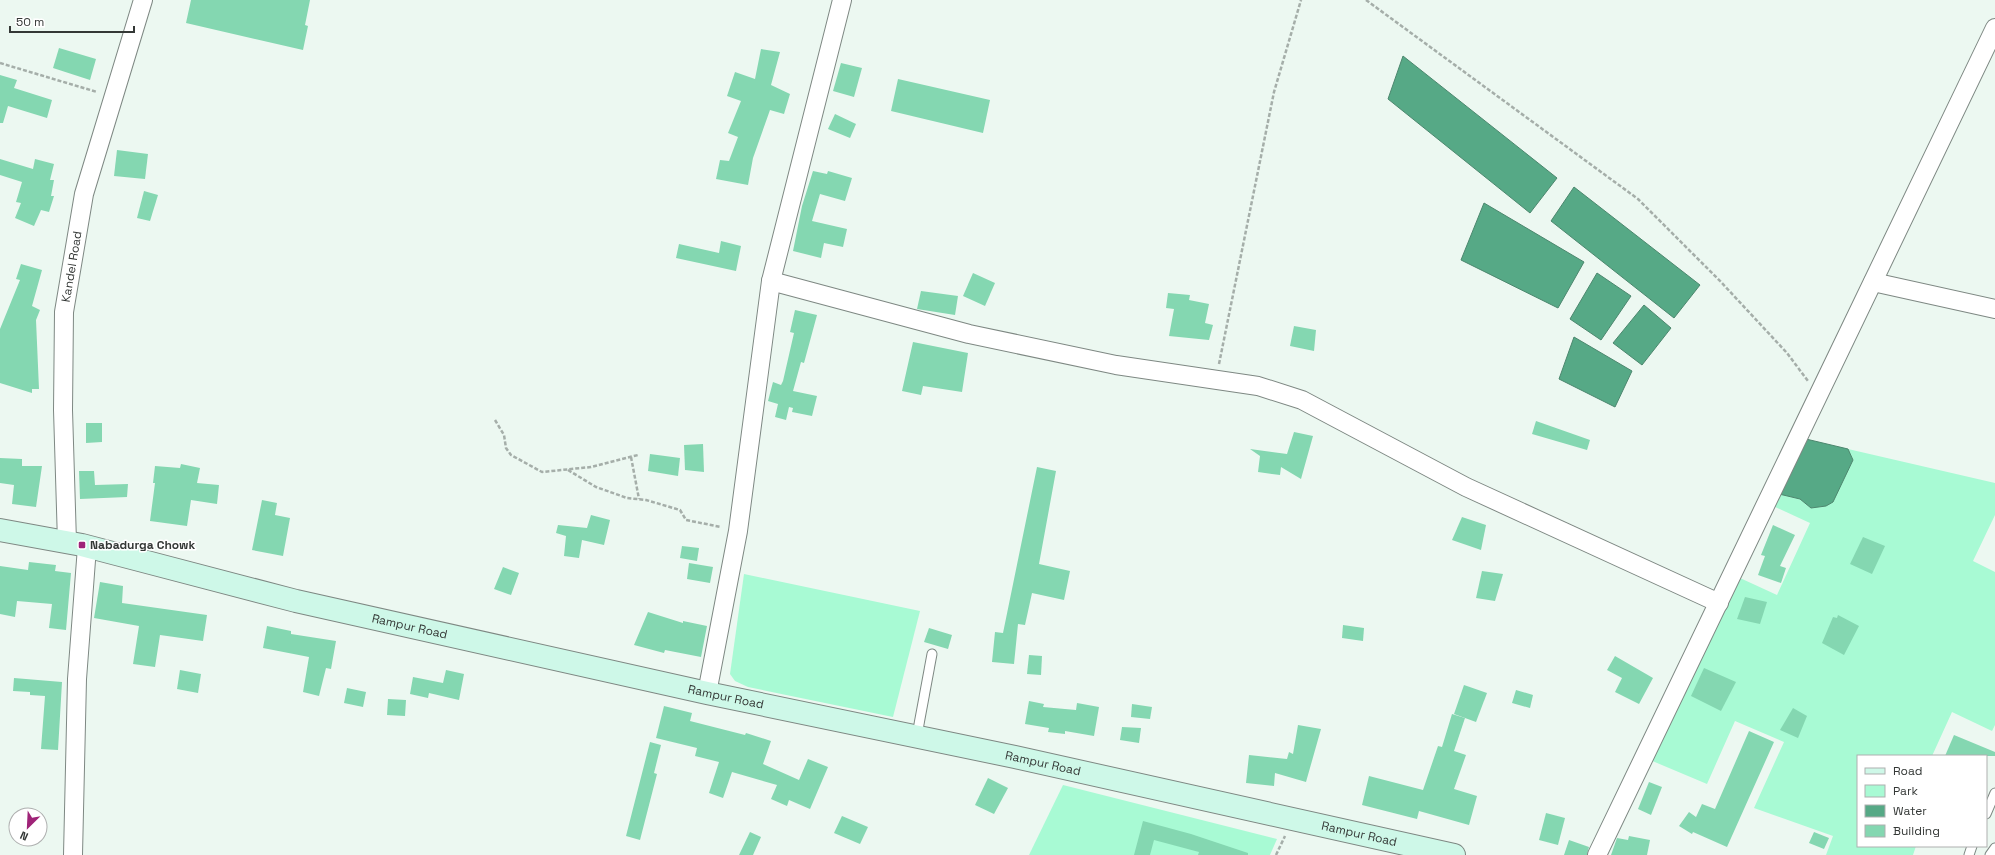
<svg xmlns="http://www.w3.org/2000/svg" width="1995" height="855" viewBox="0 0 1995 855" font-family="'Space Grotesk',sans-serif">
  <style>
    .green { fill: #a8fad4 }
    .water { fill: #56a986; stroke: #4c876e }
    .building { fill: #84d7b1 }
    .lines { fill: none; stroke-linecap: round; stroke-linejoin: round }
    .lane-casing { stroke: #7e8883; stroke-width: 11 }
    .street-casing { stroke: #7e8883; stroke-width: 20 }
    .secondary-casing { stroke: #7e8883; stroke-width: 24 }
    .path { stroke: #a5aea9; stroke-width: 2.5; stroke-dasharray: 4 2; stroke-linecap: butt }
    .lane { stroke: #fff; stroke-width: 9 }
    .street { stroke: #fff; stroke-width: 18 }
    .secondary { stroke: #cef8e8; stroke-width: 22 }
    .poi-dot { fill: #9f2378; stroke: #fff; stroke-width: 1.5 }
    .labels { text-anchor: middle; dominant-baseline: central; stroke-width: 3; stroke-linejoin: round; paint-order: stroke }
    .street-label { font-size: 12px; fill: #343836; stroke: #fff }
    .poi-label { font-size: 12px; font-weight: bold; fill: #343836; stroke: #fff; text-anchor: start }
  </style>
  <rect width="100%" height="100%" fill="#ecf8f1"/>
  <g class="green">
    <polygon points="1848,449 1995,483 1995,515 1973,561 1995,572 1995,725 1992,731 1952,712 1932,756 1858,756 1858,846 1916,846 1913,855 1826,855 1833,836 1754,808 1784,742 1735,721 1707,784 1650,760 1740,578 1777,595 1810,523 1773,506 1779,494 1800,499 1811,508 1826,506 1832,502 1853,460"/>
    <polygon points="744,574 920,611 893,717 748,687 735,681 730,674"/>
    <polygon points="1063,785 1277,839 1270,855 1029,855"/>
  </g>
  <g class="water">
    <polygon points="1403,56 1557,178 1530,213 1388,99"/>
    <polygon points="1574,187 1700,285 1674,318 1551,221"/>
    <polygon points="1484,203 1584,262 1558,308 1461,260"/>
    <polygon points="1597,273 1631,296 1601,340 1570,319"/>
    <polygon points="1644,305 1671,328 1642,365 1613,343"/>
    <polygon points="1574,337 1632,371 1615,407 1559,379"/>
    <polygon points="1806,439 1848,449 1853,460 1833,502 1826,506 1811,508 1800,499 1779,494"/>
  </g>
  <g class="building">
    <polygon points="191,0 310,0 305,25 308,26 303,50 186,23"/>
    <polygon points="59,48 96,59 90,80 53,68"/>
    <polygon points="761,49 780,52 771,85 790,94 784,114 770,110 753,158 748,185 716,179 720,160 729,161 738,137 728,133 741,101 727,96 735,72 755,79"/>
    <polygon points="841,63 862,68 854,97 833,91"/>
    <polygon points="0,75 17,80 14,88 52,100 47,118 8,106 3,123 0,123"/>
    <polygon points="898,79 990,100 983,133 891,111"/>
    <polygon points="835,114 856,124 850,138 828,129"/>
    <polygon points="117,150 148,154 145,179 114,176"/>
    <polygon points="0,159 33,169 35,159 54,164 50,180 54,180 51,196 54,196 49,212 41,210 34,226 15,218 21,203 16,202 22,182 0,175"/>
    <polygon points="813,171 827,174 828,171 852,178 845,201 820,194 812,221 847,229 843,247 824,243 821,258 793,251 802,206"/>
    <polygon points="144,191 158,195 150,221 137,218"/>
    <polygon points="721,241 741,246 736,271 676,258 679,244 719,253"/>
    <polygon points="21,264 42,270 32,306 40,310 36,320 39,389 32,389 32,393 0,383 0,329 20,280 16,279"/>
    <polygon points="973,273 995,283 985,306 963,296"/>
    <polygon points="921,291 958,296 955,315 917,309"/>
    <polygon points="1168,293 1190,295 1189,300 1209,304 1205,323 1213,325 1209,340 1169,336 1174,309 1166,308"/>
    <polygon points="795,310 817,315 804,363 801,362 793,391 817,396 812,416 792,412 793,408 789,407 786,420 775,417 778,404 768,401 773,382 781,385 783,381 794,333 790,332"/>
    <polygon points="1294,326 1316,330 1314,351 1290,346"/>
    <polygon points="913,342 968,353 962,392 923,386 921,395 902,391"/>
    <polygon points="1536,421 1590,440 1587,450 1532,434"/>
    <polygon points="86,423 102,423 102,442 86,443"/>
    <polygon points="1294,432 1313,436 1301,479 1281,467 1280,475 1258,472 1260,456 1250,449 1287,454"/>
    <polygon points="703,444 704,472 685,470 684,445"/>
    <polygon points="650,454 680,458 678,476 648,471"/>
    <polygon points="0,458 22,459 22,466 42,466 36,507 12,504 14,485 0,483"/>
    <polygon points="181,464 200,468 197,483 219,485 217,504 191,500 187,526 150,521 155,483 153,483 155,466 180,468"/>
    <polygon points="1037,467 1056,471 1039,564 1070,571 1064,600 1032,593 1025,625 1018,624 1014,664 992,662 995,632 1003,633"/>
    <polygon points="79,471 94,471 95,485 128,484 127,497 80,499"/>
    <polygon points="262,500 277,503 275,515 290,518 283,556 252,550"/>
    <polygon points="591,515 610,520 604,545 582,540 579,558 564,556 566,536 556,533 558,525 587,528"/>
    <polygon points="1462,517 1486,525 1481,550 1452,540"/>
    <polygon points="1773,525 1795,535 1780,566 1786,568 1781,583 1758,575 1765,556 1761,555"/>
    <polygon points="1863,537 1885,546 1872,574 1850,564"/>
    <polygon points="682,546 699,548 697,561 680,558"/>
    <polygon points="29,562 56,565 55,571 71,573 66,630 49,628 52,604 17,601 15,617 0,614 0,566 28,570"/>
    <polygon points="689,563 713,567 710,583 687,579"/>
    <polygon points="503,567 519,573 511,595 494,589"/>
    <polygon points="1482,571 1503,574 1495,601 1476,598"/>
    <polygon points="100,582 123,586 122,603 207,615 203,641 160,635 155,667 133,664 139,626 94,618"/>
    <polygon points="1745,597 1767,602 1760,624 1737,619"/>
    <polygon points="648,612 683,623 683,621 707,626 701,657 665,650 664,653 634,645"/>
    <polygon points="1838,615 1859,626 1844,655 1822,643 1833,617 1837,618"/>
    <polygon points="1343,625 1364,628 1363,641 1342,638"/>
    <polygon points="267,626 291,631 291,634 336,641 331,669 326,668 319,696 303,692 309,657 263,648"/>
    <polygon points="929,628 952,635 948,649 924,642"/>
    <polygon points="1029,655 1042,656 1041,675 1027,674"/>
    <polygon points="1615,656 1653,678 1639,704 1615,692 1622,678 1607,670"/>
    <polygon points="1704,668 1736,682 1721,711 1691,696"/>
    <polygon points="180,670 201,674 198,693 177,689"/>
    <polygon points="446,670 464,674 459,700 429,693 428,698 410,694 413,677 443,683"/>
    <polygon points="14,678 62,682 58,750 41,749 45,696 30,695 30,692 13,691"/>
    <polygon points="1464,685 1487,693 1476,722 1454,714"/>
    <polygon points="347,688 366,692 363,707 344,703"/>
    <polygon points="1516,690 1533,695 1530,708 1512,703"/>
    <polygon points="388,699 406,700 405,716 387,715"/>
    <polygon points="1029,701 1044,704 1043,707 1076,710 1077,703 1099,707 1094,736 1065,731 1065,734 1048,732 1049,728 1025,724"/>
    <polygon points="1132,704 1152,707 1150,719 1131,717"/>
    <polygon points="664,706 692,713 690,721 745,735 746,733 771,741 763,764 799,780 808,759 828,767 810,809 789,800 787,806 771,799 777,785 732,772 723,798 709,793 719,762 695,756 697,748 656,738"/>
    <polygon points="1793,708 1807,716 1798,738 1780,730"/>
    <polygon points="1452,714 1465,718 1454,751 1466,755 1454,789 1477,796 1469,825 1419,811 1417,819 1362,805 1369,776 1423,790 1438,746 1442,747"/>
    <polygon points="1298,725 1321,729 1306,782 1275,773 1274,786 1246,783 1249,755 1287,759 1289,752 1293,754"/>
    <polygon points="1122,727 1141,728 1139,743 1120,740"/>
    <polygon points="1749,731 1774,742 1727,847 1693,832 1692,834 1679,826 1689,812 1696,817 1702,804 1715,809"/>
    <polygon points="1954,735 1995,752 1995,756 1945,756"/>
    <polygon points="650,742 661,745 654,773 657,774 640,840 626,836"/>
    <polygon points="988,778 1008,788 994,814 975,805"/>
    <polygon points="1649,782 1662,787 1651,815 1638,809"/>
    <polygon points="1546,813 1565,818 1558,845 1539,840"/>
    <polygon points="842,816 868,827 860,844 834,833"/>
    <polygon points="1143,821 1191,834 1248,853 1248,855 1198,855 1199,852 1154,840 1150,855 1134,855"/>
    <polygon points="750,832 761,837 753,855 739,855"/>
    <polygon points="1814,832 1829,838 1824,849 1809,843"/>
    <polygon points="1629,836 1650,840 1647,855 1611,855 1617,838 1628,840"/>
    <polygon points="1569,840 1589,847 1587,855 1564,855"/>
  </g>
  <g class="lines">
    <g class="lane-casing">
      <g id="lane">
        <polyline points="917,735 932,654"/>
        <polyline points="1986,814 1995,793"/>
        <polyline points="1969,855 1972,846"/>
        <polyline points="1990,855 1995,848"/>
      </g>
    </g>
    <g class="street-casing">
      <g id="street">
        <polyline points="771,281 969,334 1116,365 1258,386 1302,400 1466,487 1719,603"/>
        <polyline points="1873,282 1995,309"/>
        <path id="s1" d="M67 542 63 410 64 312 84 194 143 0"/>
        <polyline points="707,693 738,531 771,281 842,0"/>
        <polyline points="73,855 77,679 87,547"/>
        <polyline points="1597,855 1995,28"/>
      </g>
    </g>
    <g class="secondary-casing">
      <g id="secondary">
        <path id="s2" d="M0 530 82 545 296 601 707 693 1015 757 1454 855"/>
      </g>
    </g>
    <g class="path">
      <polyline points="1366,0 1638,199 1721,282 1787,353 1808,381"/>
      <polyline points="0,63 97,92"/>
      <polyline points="1219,364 1274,92 1301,0"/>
      <polyline points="495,420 504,435 506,448 511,455 542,472 591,467 638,455"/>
      <polyline points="631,457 639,499"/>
      <polyline points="568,470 596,487 627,498 646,500 680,510 686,520 721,527"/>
      <polyline points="1276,855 1285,836"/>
    </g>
    <use href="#lane" class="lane"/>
    <use href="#street" class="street"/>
    <use href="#secondary" class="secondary"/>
  </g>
  <rect class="poi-dot" x="78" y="541" width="8" height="8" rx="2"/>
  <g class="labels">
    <g class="street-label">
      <text stroke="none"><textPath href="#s1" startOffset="276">Kandel Road</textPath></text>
      <text stroke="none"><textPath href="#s2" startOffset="421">Rampur Road</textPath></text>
      <text stroke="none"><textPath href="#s2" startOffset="745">Rampur Road</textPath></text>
      <text stroke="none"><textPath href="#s2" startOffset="1069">Rampur Road</textPath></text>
      <text stroke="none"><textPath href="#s2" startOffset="1393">Rampur Road</textPath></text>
    </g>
    <g class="poi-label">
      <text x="90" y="545">Nabadurga Chowk</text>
    </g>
  </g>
  <rect x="1857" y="755" width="130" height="92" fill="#ffffff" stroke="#aeafaf"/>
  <rect x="1865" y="768" width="20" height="6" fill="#cef8e8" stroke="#aeafaf"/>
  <text x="1893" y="775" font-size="12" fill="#343836">Road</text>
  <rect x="1865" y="785" width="20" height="12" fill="#a8fad4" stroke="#aeafaf"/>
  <text x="1893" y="795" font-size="12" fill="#343836">Park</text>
  <rect x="1865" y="805" width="20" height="12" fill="#56a986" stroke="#aeafaf"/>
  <text x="1893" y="815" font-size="12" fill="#343836">Water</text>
  <rect x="1865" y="825" width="20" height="12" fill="#84d7b1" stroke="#aeafaf"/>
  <text x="1893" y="835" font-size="12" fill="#343836">Building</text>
  <g transform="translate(28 827) rotate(204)"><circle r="19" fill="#ffffff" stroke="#aeafaf"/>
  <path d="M0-3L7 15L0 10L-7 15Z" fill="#9f2378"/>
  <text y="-6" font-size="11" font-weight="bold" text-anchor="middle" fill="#343836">N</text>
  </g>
  <path d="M10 26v6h124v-6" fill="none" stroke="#343836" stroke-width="2"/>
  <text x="16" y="26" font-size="12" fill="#343836" stroke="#ffffff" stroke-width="3" paint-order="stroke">50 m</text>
</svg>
